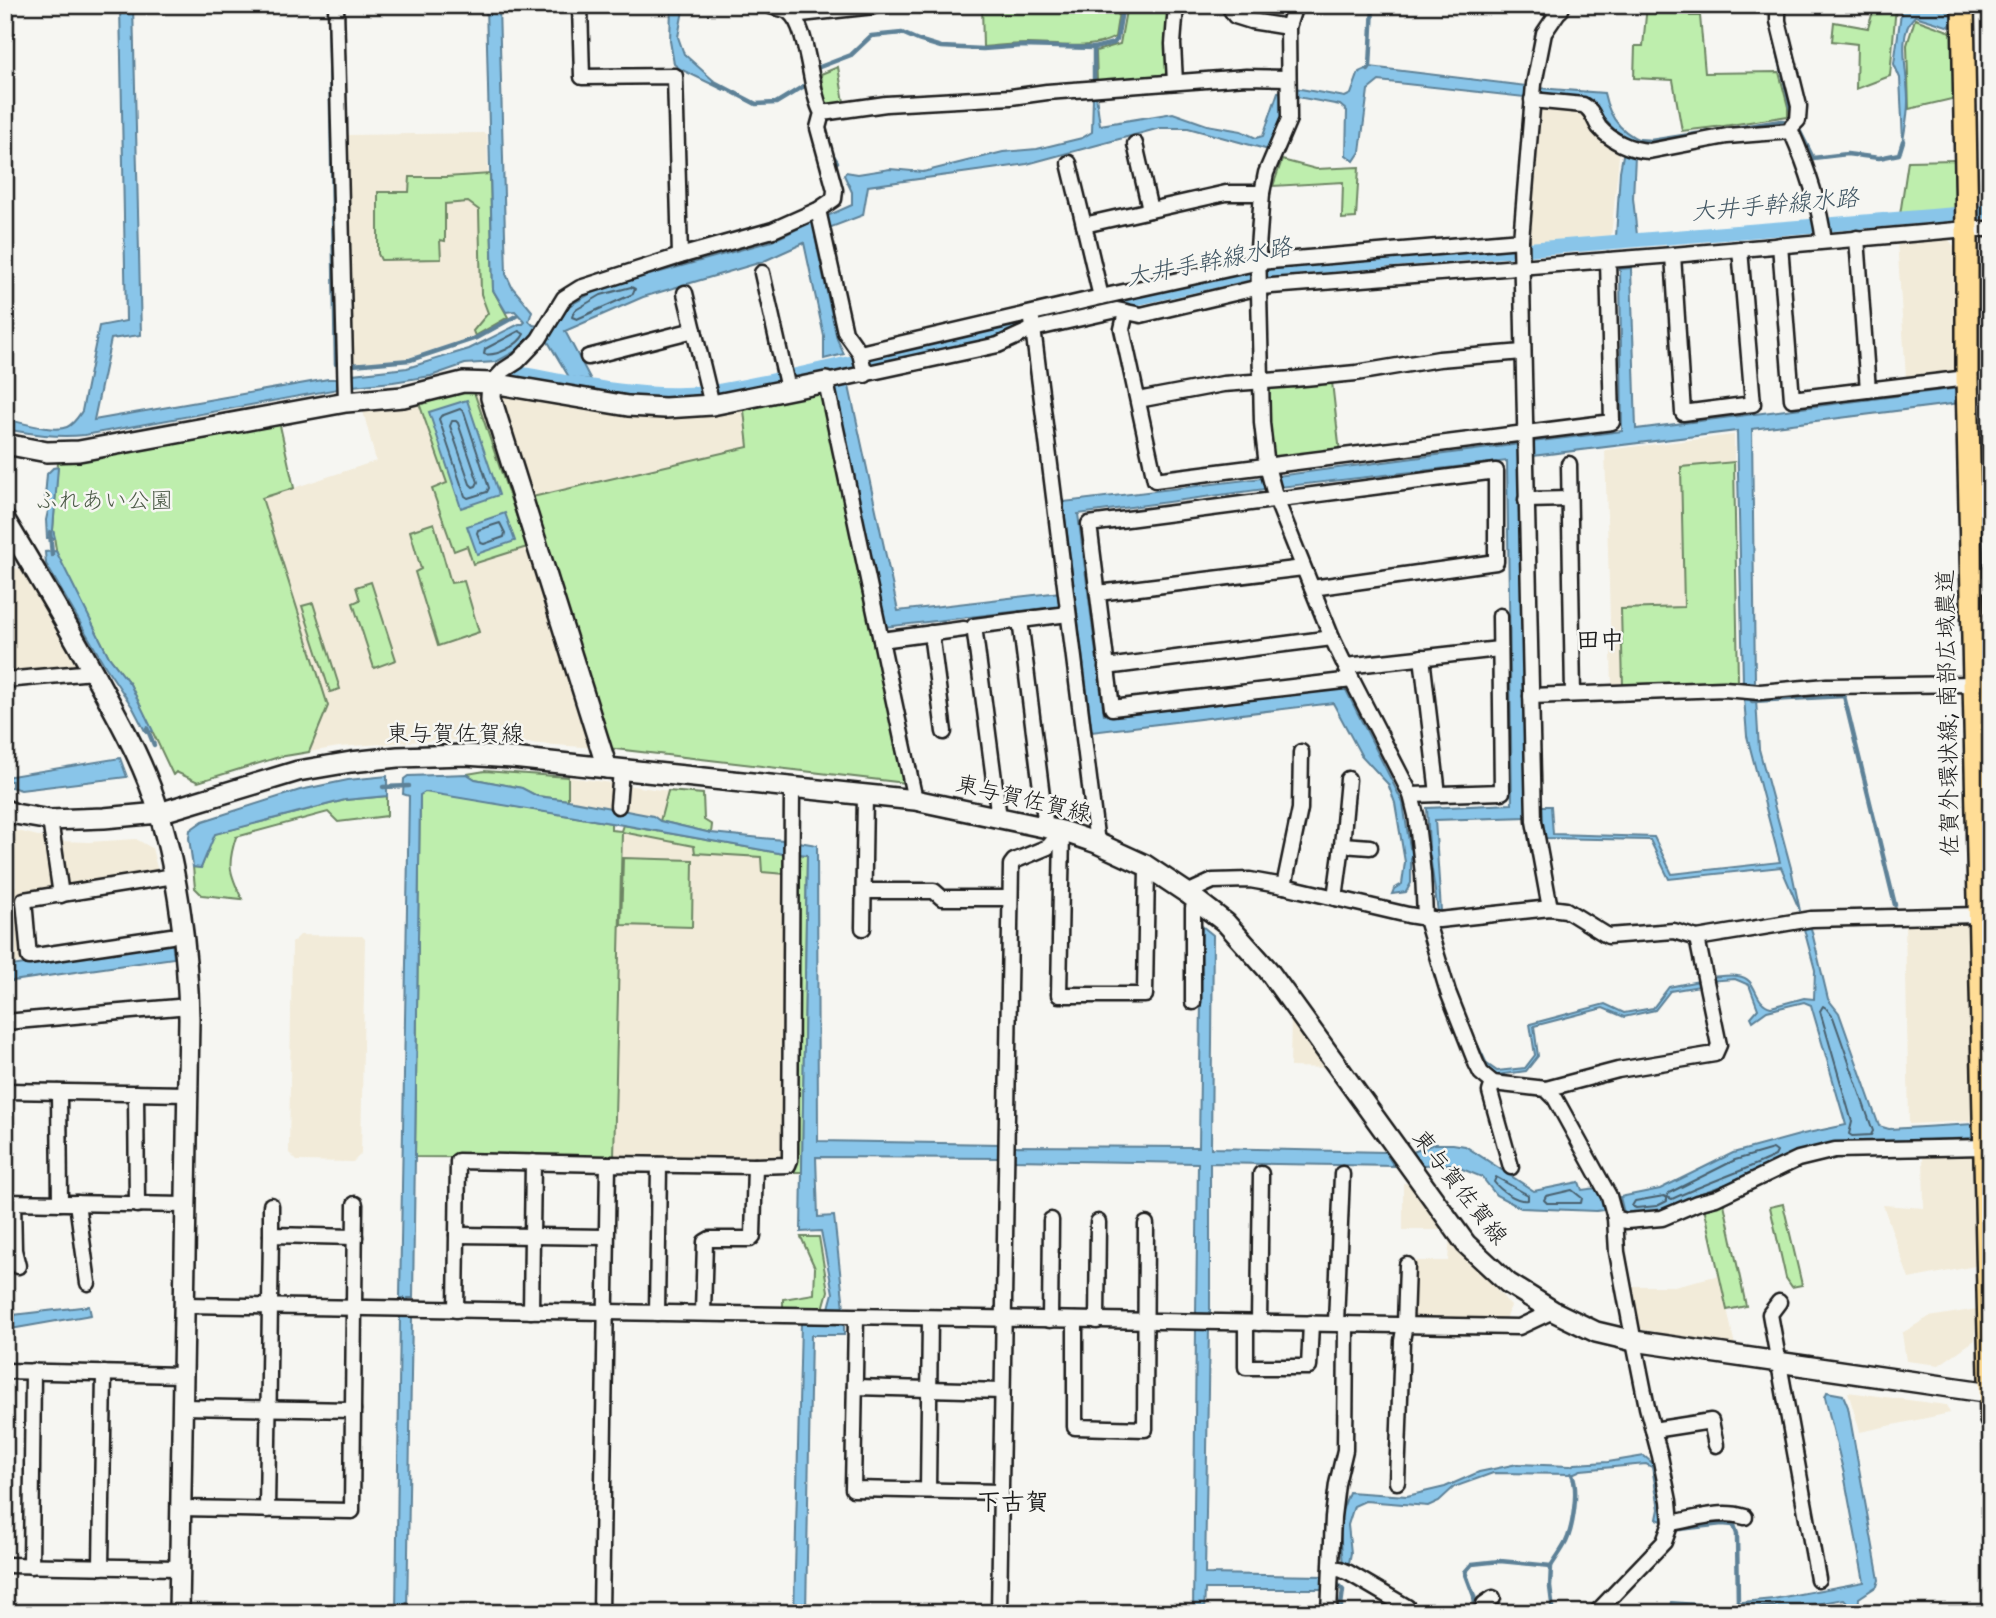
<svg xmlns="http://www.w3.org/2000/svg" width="1996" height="1618" viewBox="0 0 1996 1618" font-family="Mynerve,'Klee One',sans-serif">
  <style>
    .built { fill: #f2ebd9 }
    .green { fill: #beeead; stroke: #6d8564; stroke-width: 2 }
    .water { fill: #89c5e9; stroke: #5d8197; stroke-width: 2 }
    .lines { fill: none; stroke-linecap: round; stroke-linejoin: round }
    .shore { stroke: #48606e; stroke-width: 2 }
    .stream { stroke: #5d8197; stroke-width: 4.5 }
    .canal { stroke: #89c5e9; stroke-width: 14 }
    .street-casing { stroke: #1c1c1c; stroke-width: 19 }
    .secondary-casing { stroke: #1c1c1c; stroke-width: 24 }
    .primary-casing { stroke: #1c1c1c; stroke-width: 26 }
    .street { stroke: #f6f6f2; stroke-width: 14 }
    .secondary { stroke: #f6f6f2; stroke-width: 19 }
    .primary { stroke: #ffdd96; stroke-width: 21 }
    .labels { text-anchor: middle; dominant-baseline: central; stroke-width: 5; stroke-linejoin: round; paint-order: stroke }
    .park-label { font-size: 23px; fill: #4d5b48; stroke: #f6f6f2 }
    .street-label { font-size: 23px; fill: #1c1c1c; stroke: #f6f6f2 }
    .water-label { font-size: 24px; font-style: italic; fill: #425764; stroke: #f6f6f2 }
    .neighbourhood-label { font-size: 24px; font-weight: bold; fill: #1c1c1c; stroke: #f6f6f2 }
  </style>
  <rect width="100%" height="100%" fill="#f6f6f2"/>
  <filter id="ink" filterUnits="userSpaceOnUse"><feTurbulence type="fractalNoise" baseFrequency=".0143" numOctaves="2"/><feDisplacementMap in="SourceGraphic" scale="14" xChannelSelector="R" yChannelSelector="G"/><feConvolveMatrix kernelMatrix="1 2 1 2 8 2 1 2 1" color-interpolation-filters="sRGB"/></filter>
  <g filter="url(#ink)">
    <g class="built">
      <polygon points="1537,105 1585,109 1620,146 1611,237 1528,243"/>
      <polygon points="484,133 487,134 491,291 508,317 475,336 408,358 352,363 347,135"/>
      <polygon points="1946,237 1956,248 1957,371 1906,378 1897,240"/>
      <polygon points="505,390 653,417 699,416 744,410 749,447 528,498 500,399"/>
      <polygon points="462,391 485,393 596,748 514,742 437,740 339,747 279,757 198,782 176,772 173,775 153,731 109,657 61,564 376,461 362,407"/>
      <polygon points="1734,435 1734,462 1681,467 1684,608 1621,609 1623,686 1612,686 1605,450"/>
      <polygon points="5,567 21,569 23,567 78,660 70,671 5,677"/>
      <polygon points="568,777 668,791 660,821 653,816 568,800"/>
      <polygon points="610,829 785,861 783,1159 420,1156"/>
      <polygon points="14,830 58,841 89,842 136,839 152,848 159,876 19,894 23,962 5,964 5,886 16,886"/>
      <polygon points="1905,922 1970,922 1974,1121 1909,1124"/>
      <polygon points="300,935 362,936 365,939 361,1154 353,1162 297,1161 289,1153 292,943"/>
      <polygon points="1291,1011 1331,1068 1290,1067"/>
      <polygon points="1974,1153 1975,1266 1909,1279 1883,1205 1924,1208 1923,1154"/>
      <polygon points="1403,1183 1412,1184 1446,1230 1403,1230"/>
      <polygon points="1450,1235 1511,1306 1505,1319 1413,1316 1413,1261 1448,1261"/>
      <polygon points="1720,1275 1735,1346 1638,1329 1630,1286 1674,1286"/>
      <polygon points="1977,1309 1975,1340 1939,1365 1906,1361 1902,1333 1929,1317"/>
      <polygon points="1848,1392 1946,1405 1950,1413 1860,1432"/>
    </g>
    <g class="green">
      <path d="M982 5H1120L1115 37C1091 51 1055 44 1027 44 1012 44 997 46 983 47Z"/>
      <polygon points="1127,5 1171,5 1166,75 1097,81 1096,51 1120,44"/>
      <polygon points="1647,5 1690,5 1690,16 1700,16 1705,73 1779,72 1788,107 1788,116 1724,126 1682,131 1673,80 1634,78 1635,46 1643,46"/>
      <polygon points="1875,5 1896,5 1890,76 1856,89 1857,44 1832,41 1834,22 1868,28"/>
      <polygon points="1915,19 1954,33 1956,98 1909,109 1907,45"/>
      <polygon points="838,67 844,102 825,105 821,74"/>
      <polygon points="1282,160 1316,169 1359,167 1356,218 1342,219 1343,182 1273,186"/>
      <polygon points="1955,160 1955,210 1900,215 1908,161"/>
      <polygon points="490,174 493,290 508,317 475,336 473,331 488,313 481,294 479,210 468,202 445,204 445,241 440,240 441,259 381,260 378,254 378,192 409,192 410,177 446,177"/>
      <polygon points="1332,382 1340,453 1274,461 1269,430 1269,388"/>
      <polygon points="462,391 474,392 527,547 473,564 467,546 454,551 432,489 447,483 419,403"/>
      <polygon points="825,392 906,783 607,748 528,498 748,447 744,410"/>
      <polygon points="279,421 294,488 262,498 328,706 309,752 279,757 198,782 176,772 173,775 130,684 109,657 57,556 53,530 58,463"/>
      <polygon points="1734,462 1738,681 1623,686 1621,609 1684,607 1681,467"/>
      <polygon points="434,523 451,583 464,581 479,632 438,646 415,572 421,569 410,531"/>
      <polygon points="371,582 396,660 374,668 353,603 360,600 356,587"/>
      <polygon points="313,603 340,689 330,692 302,606"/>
      <polygon points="485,771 568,777 568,800 537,796 521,788 475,779 467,774"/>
      <polygon points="424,791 611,823 611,830 621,831 623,825 784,854 785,874 762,872 761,857 695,853 694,846 622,832 614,1158 415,1157 420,795"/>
      <polygon points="668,791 703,794 704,820 712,825 711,833 660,821"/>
      <path d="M387 796V816L338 822 328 812 236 837C227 865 229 872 242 899L202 895 195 888 193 867 201 868 214 834 345 800Z"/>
      <polygon points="799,854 807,855 802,1172 793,1172"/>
      <polygon points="623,858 693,860 692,927 621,925"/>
      <polygon points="1723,1199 1746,1306 1727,1310 1704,1207"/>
      <polygon points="1783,1204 1802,1285 1792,1287 1786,1278 1770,1207"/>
      <polygon points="801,1237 819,1237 828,1291 823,1309 783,1308 783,1299 814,1294 815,1268"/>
    </g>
    <g class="water">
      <path d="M120 5H133L141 335 111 339 94 420 328 379H338V389L85 435C57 438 32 434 5 429V419C20 422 53 433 67 427 74 424 78 417 82 411L99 326 126 321Z"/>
      <polygon points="486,5 499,5 506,274 512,287 532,311 529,321 533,325 539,326 527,345 496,362 465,364 431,376 393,382 353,386 353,374 407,368 469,349 519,324 523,324 525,322 515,311 506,312 493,290"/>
      <polygon points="671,5 684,5 678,37 684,54 724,90 680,69 674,64 670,41"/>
      <path d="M1900 5H1948L1949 11 1952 13 1950 27 1915 16C1895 34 1909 78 1908 102 1908 115 1905 129 1903 141L1900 78 1894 64 1901 13Z"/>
      <polygon points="1370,67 1527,86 1524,97 1379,81 1368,90 1360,152 1354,161 1346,155 1347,111 1340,105 1297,97 1295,88 1345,97 1351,94 1359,72"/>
      <path d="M1538 88 1604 93C1610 122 1625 136 1652 145L1648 146C1617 136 1610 129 1593 102L1538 97Z"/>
      <polygon points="1285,91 1282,121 1269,150 1188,128 1160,128 1027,164 868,186 863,215 829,228 827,216 852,205 852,192 844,175 846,172 858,174 890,169 923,172 1003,152 1037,149 1082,138 1092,132 1093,96 1096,95 1100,125 1173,113 1207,125 1241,131 1256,138 1263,136 1278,92"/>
      <polygon points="1624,150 1635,156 1633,198 1637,235 1616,237 1620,171"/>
      <polygon points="814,221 817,233 815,237 837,339 844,354 824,359 824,336 804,243 762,262 643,297 565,331 591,380 569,377 547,340 569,306 599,289 772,241"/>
      <polygon points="1631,268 1636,429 1959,388 1959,403 1752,429 1755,682 1743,682 1737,431 1532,456 1532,442 1622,431 1620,269"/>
      <polygon points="843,385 849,386 898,611 1060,592 1062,606 885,627 835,389"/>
      <polygon points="467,400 499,495 461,508 429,412"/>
      <polygon points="1520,444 1527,817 1435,820 1441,911 1438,912 1430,856 1426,856 1425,848 1429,847 1427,808 1512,804 1507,461 1280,487 1277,476"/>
      <polygon points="58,467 53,530 55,538 47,538 46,520 48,511 45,497 47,474 53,468"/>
      <polygon points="1262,478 1265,489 1078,514 1104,715 1345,688 1403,803 1410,848 1412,849 1413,856 1411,858 1411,883 1406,892 1392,894 1394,889 1402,884 1405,862 1395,803 1388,784 1361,755 1333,703 1092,732 1076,605 1073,604 1071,590 1074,590 1063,502"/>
      <polygon points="505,513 515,541 477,554 467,526"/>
      <polygon points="56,551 109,657 130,684 153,731 146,733 133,708 105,666 46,564 45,552"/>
      <polygon points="1744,698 1756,699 1759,749 1791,868 1800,911 1781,867 1669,879 1650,840 1544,838 1542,817 1539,817 1540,806 1551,806 1553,834 1654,837 1672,874 1780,862 1747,736"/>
      <polygon points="120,758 127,777 21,790 11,787 12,786 12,781 6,781 5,777"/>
      <polygon points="467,774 475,779 522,788 537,796 568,800 653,816 660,821 711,833 783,840 784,854 623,825 425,792 420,795 413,1298 408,1298 408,1301 405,1301 404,1298 400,1298 409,796 403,794 404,779 408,776"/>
      <polygon points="387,776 387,796 345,800 215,834 201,868 193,867 189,838 190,830 203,821 300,790 348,780"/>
      <polygon points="799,842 817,845 818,1141 1001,1144 1001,1158 816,1157 818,1217 834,1216 844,1308 829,1308 833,1293 821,1231 801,1232 807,855 799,854"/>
      <polygon points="1202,926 1213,935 1211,1148 1385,1152 1394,1166 1210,1163 1210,1314 1196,1314 1198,1163 1012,1160 1011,1146 1199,1147"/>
      <path d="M1811 928 1828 999 1839 1013 1879 1126 1889 1129 1973 1124 1974 1138 1836 1144 1699 1194 1660 1213 1631 1216 1624 1213 1620 1197 1660 1189 1733 1153 1803 1134 1846 1125 1811 1005 1804 1002 1767 1011 1753 1021 1751 1017 1758 1009 1749 985 1735 979 1708 981V977C1717 977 1729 974 1738 976 1759 979 1752 1002 1771 1007L1804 998 1814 999 1815 970 1804 929Z"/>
      <polygon points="172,941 174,958 5,982 5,967"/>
      <polygon points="1699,981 1700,986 1670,991 1655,1010 1624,1017 1603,1008 1534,1026 1538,1056 1526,1071 1497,1075 1483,1066 1475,1047 1478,1045 1487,1064 1497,1071 1525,1068 1535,1055 1530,1024 1605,1004 1624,1013 1653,1008 1669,987"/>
      <polygon points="1434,1144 1453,1144 1465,1146 1534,1191 1579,1182 1582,1190 1596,1188 1601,1199 1605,1199 1606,1205 1603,1206 1604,1210 1596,1211 1521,1208 1496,1195 1482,1177 1450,1164 1422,1165 1413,1152"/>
      <polygon points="89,1306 91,1315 5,1330 5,1316"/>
      <polygon points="400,1316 412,1316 407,1613 396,1613"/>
      <polygon points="801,1322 844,1323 844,1335 811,1335 806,1613 794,1613"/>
      <polygon points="1196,1328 1209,1328 1205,1574 1325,1576 1325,1589 1205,1589 1204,1613 1193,1613"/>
      <polygon points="1827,1392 1843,1395 1848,1407 1879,1580 1877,1586 1859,1598 1858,1613 1847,1613 1848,1603 1844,1599 1782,1610 1737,1611 1670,1608 1672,1602 1712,1605 1773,1599 1864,1582 1844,1474 1825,1397"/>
      <polygon points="1644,1456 1655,1465 1663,1516 1662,1521 1657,1519 1659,1509 1652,1467 1646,1464 1581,1470 1572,1474 1493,1473 1454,1487 1439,1501 1428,1506 1365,1501 1354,1506 1348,1525 1351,1553 1349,1563 1343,1565 1339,1519 1349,1492 1407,1496 1445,1487 1479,1472 1517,1464 1570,1466 1575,1464 1608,1462"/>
    </g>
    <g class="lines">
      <g class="shore">
        <polygon points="631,287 635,289 633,294 577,319 572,317 574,311 601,295"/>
        <path d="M519 331 524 334C519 345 496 357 484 354L485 349Z"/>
        <polygon points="460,409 464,412 489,488 487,492 468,498 465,496 439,419 441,416"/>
        <polygon points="452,421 456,421 458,423 478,482 476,486 473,487 470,484 450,426"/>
        <polygon points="500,523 505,533 504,537 484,544 481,543 477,533 478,530"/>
        <polygon points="1823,1006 1826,1008 1833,1017 1873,1131 1871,1135 1852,1136 1849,1134 1852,1122 1820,1011"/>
        <path d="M1773 1149 1777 1152 1775 1156C1741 1172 1706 1183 1672 1199L1667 1197 1669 1193 1735 1160Z"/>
        <path d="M1496 1177 1528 1195V1200C1517 1202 1501 1191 1494 1182Z"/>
        <polygon points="1572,1190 1582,1198 1581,1203 1547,1203 1544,1200 1546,1196"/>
        <polygon points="1664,1196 1667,1198 1667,1201 1657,1206 1636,1208 1632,1206 1635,1201"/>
        <polyline points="1704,1613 1773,1606 1776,1608 1776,1613"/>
      </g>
      <g class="stream">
        <polyline points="329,5 336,364"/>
        <polyline points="1773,27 1792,114"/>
        <polyline points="1368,70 1370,67 1373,5"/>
        <polyline points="817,73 817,68 851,55 871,36 902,33 918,40 941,47 983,49 1022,46 1094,48 1114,43 1117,39 1123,5"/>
        <polyline points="1094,80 1094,48"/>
        <polyline points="714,82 756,104 776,103 804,86"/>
        <polyline points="1799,130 1813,158 1847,154 1879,158 1899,154 1903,141"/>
        <polyline points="1636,140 1651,141 1781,121 1790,122"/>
        <polyline points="831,153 837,162"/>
        <polyline points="352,365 410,360 476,338 516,316"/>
        <polyline points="50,532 52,555"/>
        <polyline points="1752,701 1844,696 1895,905"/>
        <polyline points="147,728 154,745"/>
        <polyline points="383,787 409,786"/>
        <polyline points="1680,1529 1722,1524 1734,1525 1737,1534 1738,1606"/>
        <polyline points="1551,1566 1550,1587 1553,1611 1555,1613"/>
        <polyline points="1336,1583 1343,1590 1340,1613"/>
        <path d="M1476 1613 1474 1596 1465 1572 1472 1564 1500 1561 1551 1566C1556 1558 1562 1550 1566 1542 1573 1527 1579 1489 1572 1474"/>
        <polyline points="1670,1613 1671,1608"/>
      </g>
      <g class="canal">
        <polyline points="1979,212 1991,211"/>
        <path d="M522 374C575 383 629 396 683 394 714 394 744 386 774 380L1245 274 1270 270 1956 214"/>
      </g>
      <g class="street-casing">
        <g id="street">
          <polyline points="336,5 346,402"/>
          <polyline points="580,5 582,77 675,76 680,256"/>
          <polyline points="1228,5 1235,16 1251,21 1288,27"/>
          <polyline points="1295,5 1288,27 1289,119 1266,173 1262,193 1258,248 1262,423 1267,466 1276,499 1332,638 1352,680 1411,795 1416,815 1423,874 1425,916 1448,992 1476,1063 1481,1073 1493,1083 1546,1089 1555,1098 1609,1196 1615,1218 1617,1252 1632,1332 1647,1407 1660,1456 1669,1501 1671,1523 1664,1542 1596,1613"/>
          <polyline points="1539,5 1561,10"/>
          <path d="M1778 5V21L1799 106 1798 120 1792 126 1791 131C1807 167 1819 202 1824 241"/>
          <polyline points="794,16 801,14 874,6"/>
          <polyline points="1175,82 1173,44 1176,5"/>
          <path d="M1532 100 1583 105C1593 110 1593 118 1599 127 1611 141 1630 150 1649 151L1727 136 1791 131"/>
          <polyline points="822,113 886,104 1011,97 1047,92 1246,77 1288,78"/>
          <polyline points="1135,144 1150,210"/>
          <polyline points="1069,163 1084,225"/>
          <polyline points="818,210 845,332 860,353 865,375"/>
          <polyline points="1857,238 1868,390"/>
          <polyline points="1780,245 1792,399 1967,378"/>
          <polyline points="1673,255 1683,413 1753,404 1740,249"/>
          <polyline points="762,273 788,389"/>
          <polyline points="685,293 712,405"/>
          <polyline points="1101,297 1084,225 1226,193 1262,193"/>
          <polyline points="1126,312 1122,329 1155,480 1612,422 1608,260"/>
          <polyline points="1032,320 1097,843"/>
          <polyline points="860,353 1101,297 1260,262 1521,240"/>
          <polyline points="588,357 694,330"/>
          <path d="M492 383 504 370 518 361 539 339 564 298 580 288 680 256 773 230 818 210 834 199 835 190 818 128 822 113C809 90 809 27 789 12 783 7 775 9 769 5"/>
          <polyline points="1138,400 1223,384 1294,379 1356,373 1439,359 1523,352"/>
          <polyline points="1569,464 1573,694"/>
          <polyline points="1526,500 1569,499"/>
          <polyline points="1972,585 1991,584"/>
          <polyline points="1312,588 1496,562 1496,471 1089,524 1112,708 1352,680"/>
          <polyline points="1098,593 1303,568"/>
          <polyline points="1020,620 1046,828"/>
          <polyline points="931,633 944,732"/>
          <polyline points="881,640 964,629"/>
          <polyline points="1422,657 1438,794"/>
          <polyline points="1346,666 1499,649"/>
          <polyline points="1106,667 1332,638"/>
          <polyline points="5,680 93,672"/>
          <polyline points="1531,696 1724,689 1760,692 1827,686 1974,684"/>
          <polyline points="1411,795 1502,792 1500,616"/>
          <polyline points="915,800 826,382 998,345 1033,329 1117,310 1141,315 1260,287 1673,255 1967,229 1991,229"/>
          <polyline points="618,806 621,770"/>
          <polyline points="997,817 998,810 974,626 1068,614"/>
          <polyline points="50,820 61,895"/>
          <polyline points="1062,831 1059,995 1145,995 1147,866"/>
          <polyline points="1342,845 1370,847"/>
          <polyline points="1284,886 1300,809 1301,752"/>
          <polyline points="864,891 934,891 942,898 1010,898"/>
          <polyline points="1187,893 1213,881 1250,880 1284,886 1408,915 1439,920 1550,908 1566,910 1608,936 1674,931 1697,938 1811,919 1979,915"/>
          <polyline points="1335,898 1342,845 1348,779"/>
          <polyline points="1550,908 1534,821 1521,240 1534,84 1544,33 1563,5"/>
          <polyline points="863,928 865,795"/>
          <polyline points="171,936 29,957 24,900 174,876"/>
          <polyline points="1193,1002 1193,908 1196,900"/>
          <polyline points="5,1022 189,1006"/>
          <polyline points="1493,1083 1490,1092 1511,1167"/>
          <polyline points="1546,1089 1618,1070 1715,1054 1719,1045 1697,938"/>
          <polyline points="5,1091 188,1094"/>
          <polyline points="59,1092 60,1203"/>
          <polyline points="136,1093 137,1205"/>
          <polyline points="5,1202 186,1205"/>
          <polyline points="13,1202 14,1250 18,1266"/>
          <polyline points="77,1203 88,1283"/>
          <polyline points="1615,1218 1626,1221 1662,1218 1697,1203 1716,1198 1798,1159 1835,1150 1985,1147"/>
          <polyline points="271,1235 271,1205"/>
          <polyline points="457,1235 606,1237"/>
          <polyline points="1779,1302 1770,1314 1818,1579"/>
          <polyline points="184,1305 1519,1327 1553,1311"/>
          <polyline points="456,1310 458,1161 608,1164"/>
          <polyline points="531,1311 533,1162"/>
          <polyline points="657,1313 659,1165"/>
          <polyline points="703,1313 705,1242 710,1239 750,1239 753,1236 755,1166"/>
          <polyline points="856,1317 853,1489 1001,1492"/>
          <polyline points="1050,1320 1051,1220"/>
          <polyline points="1075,1320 1075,1427 1145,1429 1146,1224"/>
          <polyline points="1097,1321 1098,1222"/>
          <polyline points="1246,1323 1246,1367 1309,1367 1311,1323"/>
          <polyline points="1259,1323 1261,1174"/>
          <polyline points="1336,1323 1342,1174"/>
          <polyline points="5,1371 182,1375"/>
          <polyline points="855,1387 1002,1391"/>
          <polyline points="182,1407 353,1410"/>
          <polyline points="1653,1430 1711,1421 1716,1445"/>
          <polyline points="1397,1482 1402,1341 1405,1324 1407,1265"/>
          <polyline points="928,1490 930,1318"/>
          <polyline points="180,1508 352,1511 355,1204"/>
          <polyline points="267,1510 271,1235 355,1237"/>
          <path d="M1671 1523C1695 1519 1721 1509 1745 1517"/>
          <polyline points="5,1565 179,1568"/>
          <polyline points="31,1566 33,1371"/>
          <polyline points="101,1567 104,1373"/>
          <polyline points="1331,1570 1340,1569 1349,1573 1407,1607 1408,1613"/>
          <polyline points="601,1613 608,1164 755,1166 788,1165 790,1160 792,787"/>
          <polyline points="999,1613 1011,865 1014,861 1048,847 1062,831"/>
          <polyline points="1329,1613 1333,1517 1337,1484 1345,1450 1346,1324"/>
          <polyline points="1483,1613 1484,1604 1493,1598"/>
        </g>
      </g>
      <g class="secondary-casing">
        <g id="secondary">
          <polyline points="492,383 491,398 607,768"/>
          <polyline points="5,444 47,452 79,451 346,402 403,397 463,382 492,383 628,406 665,408 712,405 826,382"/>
          <path d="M5 520C39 577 73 634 104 692 125 730 147 771 159 813 178 874 188 955 189 1019L179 1613"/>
          <polyline points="5,810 15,814 50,820 104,818 159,813 298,771 351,762 398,757 465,755 512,758 915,800 1062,831 1097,843 1145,865 1187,893 1226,923 1268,970 1466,1244 1508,1283 1553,1311 1596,1332 1634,1341 1991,1393"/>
        </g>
      </g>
      <g class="primary-casing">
        <polyline id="primary" points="1963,5 1967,229 1967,378 1991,1420"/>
      </g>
      <use href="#street" class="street"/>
      <use href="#secondary" class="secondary"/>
      <use href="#primary" class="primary"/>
    </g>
  </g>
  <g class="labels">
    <g class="park-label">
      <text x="104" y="502">ふれあい公園</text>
    </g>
    <g class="street-label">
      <text transform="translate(1949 713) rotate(-91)">佐賀外環状線; 南部広域農道</text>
      <text x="455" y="735">東与賀佐賀線</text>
      <text transform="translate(1023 800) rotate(13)">東与賀佐賀線</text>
      <text transform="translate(1459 1188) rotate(52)">東与賀佐賀線</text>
    </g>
    <g class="water-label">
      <text transform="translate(1775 206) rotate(-5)">大井手幹線水路</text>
      <text transform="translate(1209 263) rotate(-11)">大井手幹線水路</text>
    </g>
    <g class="neighbourhood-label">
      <text x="1600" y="641">田中</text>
      <text x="1013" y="1503">下古賀</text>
    </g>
  </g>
  <rect width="1996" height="1618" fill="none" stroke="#f6f6f2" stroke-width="28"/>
  <rect x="14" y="14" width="1968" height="1590" fill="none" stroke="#1c1c1c" stroke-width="2.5" filter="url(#ink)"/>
</svg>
